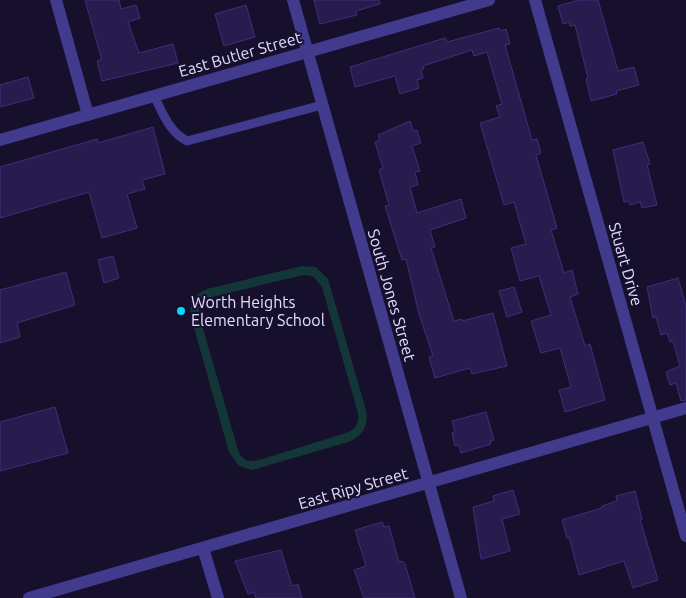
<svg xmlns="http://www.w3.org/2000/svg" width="686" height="598" viewBox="0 0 686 598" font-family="Ubuntu,sans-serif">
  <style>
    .green { fill: #133737; fill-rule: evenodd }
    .building { fill: #281c4e; stroke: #402d7b }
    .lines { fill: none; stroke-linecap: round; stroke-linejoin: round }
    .service { stroke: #413a8d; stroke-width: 9 }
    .minor { stroke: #413a8d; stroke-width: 12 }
    .poi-dot { fill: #08daff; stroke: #17102d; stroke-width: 2 }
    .labels { text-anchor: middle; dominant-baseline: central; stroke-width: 4; stroke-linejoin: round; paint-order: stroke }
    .street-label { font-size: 16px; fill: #e2dcff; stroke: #17102d }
    .poi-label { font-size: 16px; fill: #e2dcff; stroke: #17102d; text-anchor: start }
  </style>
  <rect width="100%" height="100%" fill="#17102d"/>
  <path class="green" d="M302 266 316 267 328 279 366 410C369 426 363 436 348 442L252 470 239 466 229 452 191 317C189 303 194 294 207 289ZM303 275 313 276 322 287 358 413C359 424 356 429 346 433L259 460C248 463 242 460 238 450L199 314V307L208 298Z"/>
  <g class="building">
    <polygon points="85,0 119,0 121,9 136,5 140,18 128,22 139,53 173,44 178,63 102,81 97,61 101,60 101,57"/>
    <polygon points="314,0 379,0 380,4 356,11 357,15 320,24"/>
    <polygon points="579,0 598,0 618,71 634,67 639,85 616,91 617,94 591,101 586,79 588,78 575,25 570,26 569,22 563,24 558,6"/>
    <polygon points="246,5 255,37 224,46 215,14"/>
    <polygon points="499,28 500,31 506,29 510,44 505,45 532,140 537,139 541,153 536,155 557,228 551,230 564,273 572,270 578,294 570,297 585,346 590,344 605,400 565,412 559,390 571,387 560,348 541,353 531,321 551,315 539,276 520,281 511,248 526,244 514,202 504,205 480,123 500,117 496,106 502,104 487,52 474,56 472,50 423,66 424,69 421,70 423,78 417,80 419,88 400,94 395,76 355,87 350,67 445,38 447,42"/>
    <polygon points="28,77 34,98 0,107 0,85"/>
    <polygon points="410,121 413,131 417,130 421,143 412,146 420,171 415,172 418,185 410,187 417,213 461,199 466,218 430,230 435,247 431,248 454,321 462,319 462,321 493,313 507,366 472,374 470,368 435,378 429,357 433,356 419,314 406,259 402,260 385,206 389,205 379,170 383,168 375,142 380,140 378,135"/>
    <polygon points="153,127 165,174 142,180 145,189 127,194 137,228 102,238 89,192 0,218 0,167 97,139 98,143"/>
    <polygon points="643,142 650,164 647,165 657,205 642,208 640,202 630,205 629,201 624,202 613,150"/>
    <polygon points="113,256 119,278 104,283 98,260"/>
    <polygon points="66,272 75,305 17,323 20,337 0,343 0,290"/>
    <polygon points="678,278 686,306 686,400 681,401 676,383 670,385 666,372 680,366 673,341 670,342 667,333 661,335 656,317 653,318 647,287"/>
    <polygon points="514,287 522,312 507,317 499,291"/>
    <polygon points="55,407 68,453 0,471 0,422"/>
    <polygon points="486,412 494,440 490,441 491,444 461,453 459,445 455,446 452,433 455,432 452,421"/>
    <polygon points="513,490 520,514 502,519 510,551 481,559 473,507 494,501 493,496"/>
    <polygon points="635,491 642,519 640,519 658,580 633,588 624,561 579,575 569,537 567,538 562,520 602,508 602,506 617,501 616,496"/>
    <polygon points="382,522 384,527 389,526 399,562 402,561 405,564 415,598 364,598 354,570 366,566 355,530"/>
    <polygon points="281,550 292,586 298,584 302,598 256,598 254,592 248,594 235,561"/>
  </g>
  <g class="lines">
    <path class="service" d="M154 96C163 113 169 132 187 141L322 105"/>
    <g class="minor">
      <polyline points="56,0 88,115"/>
      <polyline points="293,0 461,598"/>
      <polyline points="535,0 686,536"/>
      <polyline points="0,140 489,0"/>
      <polyline points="203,548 218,598"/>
      <polyline points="29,598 686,408"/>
    </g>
  </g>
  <circle class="poi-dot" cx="181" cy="311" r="5"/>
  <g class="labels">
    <g class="street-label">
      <text transform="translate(240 54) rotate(-16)">East Butler Street</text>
      <text transform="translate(626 264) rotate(74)">Stuart Drive</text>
      <text transform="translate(392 295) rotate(74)">South Jones Street</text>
      <text transform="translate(353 488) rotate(-16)">East Ripy Street</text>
    </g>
    <g class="poi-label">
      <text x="191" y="302">Worth Heights<tspan x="191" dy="18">Elementary School</tspan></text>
    </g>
  </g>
</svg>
